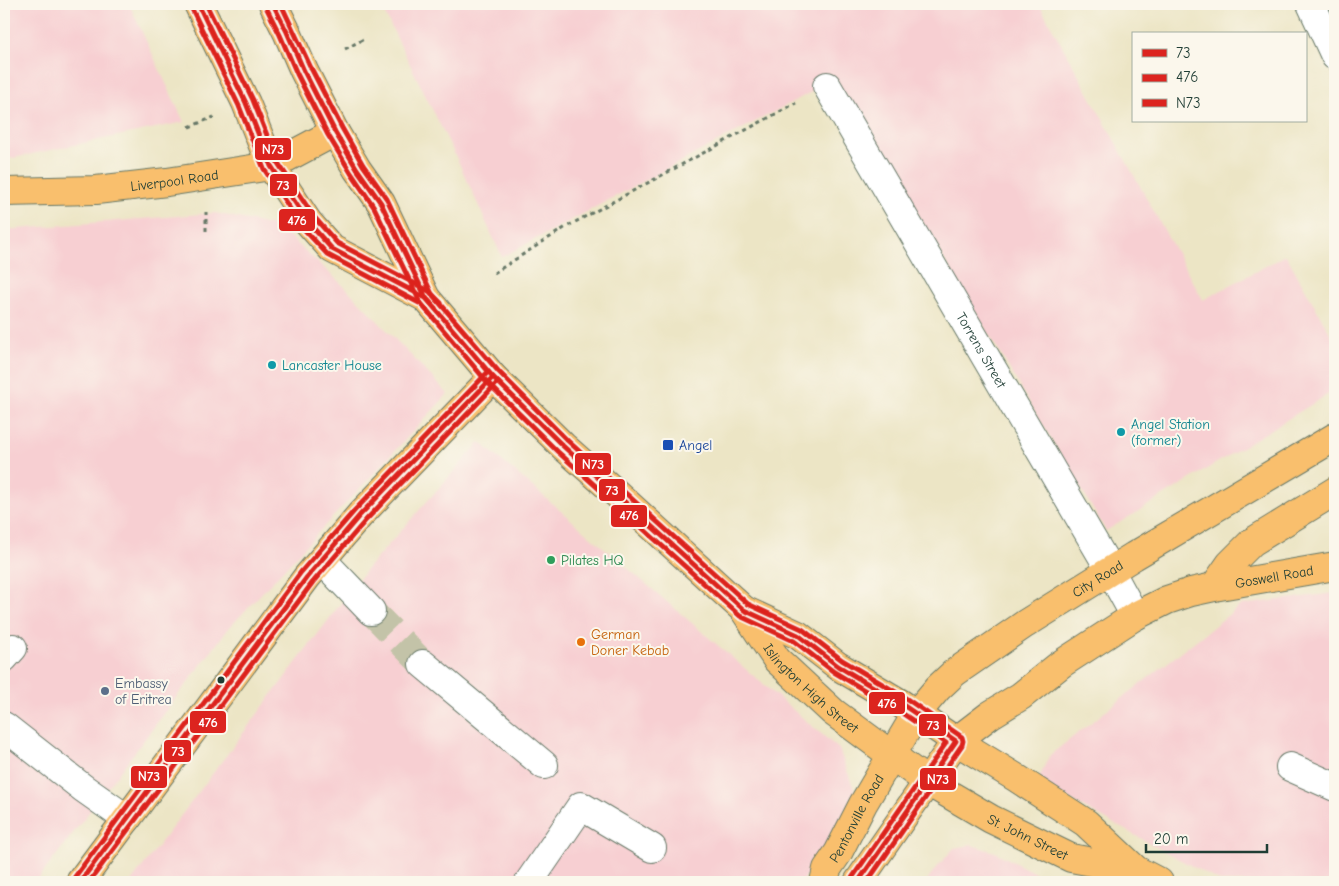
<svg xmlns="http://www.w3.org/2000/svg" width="1339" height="886" viewBox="0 0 1339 886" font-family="'Comic Neue',sans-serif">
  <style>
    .built { fill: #f7cfd2 }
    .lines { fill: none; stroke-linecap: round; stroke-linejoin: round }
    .minor-tunnel { stroke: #c3c3a8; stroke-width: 28; stroke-dasharray: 28 14; stroke-linecap: butt }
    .minor-casing { stroke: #677867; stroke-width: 30 }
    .major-casing { stroke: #677867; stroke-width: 30 }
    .highway-casing { stroke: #677867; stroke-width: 30 }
    .path { stroke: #677867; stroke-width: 3; stroke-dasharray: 4 4; stroke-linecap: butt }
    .minor { stroke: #fff; stroke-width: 28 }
    .major { stroke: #f9bf6d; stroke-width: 28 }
    .highway { stroke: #f9bf6d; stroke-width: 28 }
    .bus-1-casing { stroke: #fbf7ec; stroke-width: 9 }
    .bus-2-casing { stroke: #fbf7ec; stroke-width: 9 }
    .bus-3-casing { stroke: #fbf7ec; stroke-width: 9 }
    .bus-1 { stroke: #dc241f; stroke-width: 5 }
    .bus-2 { stroke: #dc241f; stroke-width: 5 }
    .bus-3 { stroke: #dc241f; stroke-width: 5 }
    .culture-dot { fill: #0f9aa8; stroke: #fbf7ec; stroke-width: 2 }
    .transit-dot { fill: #1a4fb4; stroke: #fbf7ec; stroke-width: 2 }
    .leisure-dot { fill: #2e9e5b; stroke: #fbf7ec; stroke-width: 2 }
    .food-dot { fill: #e8710a; stroke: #fbf7ec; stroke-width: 2 }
    .bus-dot { fill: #1f3d34; stroke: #fbf7ec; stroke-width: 2 }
    .service-dot { fill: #5c6f8a; stroke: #fbf7ec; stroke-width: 2 }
    .labels { text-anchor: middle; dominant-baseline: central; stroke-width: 4; stroke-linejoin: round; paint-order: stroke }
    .street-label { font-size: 14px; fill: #1f3d34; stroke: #fbf7ec }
    .culture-label { font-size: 14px; fill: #0d838f; stroke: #fbf7ec; text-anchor: start }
    .transit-label { font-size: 14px; fill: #164399; stroke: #fbf7ec; text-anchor: start }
    .leisure-label { font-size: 14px; fill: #27864d; stroke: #fbf7ec; text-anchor: start }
    .food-label { font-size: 14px; fill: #c56008; stroke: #fbf7ec; text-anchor: start }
    .service-label { font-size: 14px; fill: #4e5e75; stroke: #fbf7ec; text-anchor: start }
    .line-badge { stroke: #fbf7ec; stroke-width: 2 }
    .badge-label { font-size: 14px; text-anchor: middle; font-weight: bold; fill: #fff }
  </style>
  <rect width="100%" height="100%" fill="#fbf7ec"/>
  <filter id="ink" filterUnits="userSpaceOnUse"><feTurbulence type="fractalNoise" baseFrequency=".02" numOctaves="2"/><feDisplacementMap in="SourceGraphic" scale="10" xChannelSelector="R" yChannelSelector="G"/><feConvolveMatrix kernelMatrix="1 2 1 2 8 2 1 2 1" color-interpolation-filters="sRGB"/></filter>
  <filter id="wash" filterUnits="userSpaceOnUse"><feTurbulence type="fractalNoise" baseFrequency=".0096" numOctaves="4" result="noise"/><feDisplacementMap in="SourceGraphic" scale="20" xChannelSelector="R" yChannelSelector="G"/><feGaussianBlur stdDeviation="1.12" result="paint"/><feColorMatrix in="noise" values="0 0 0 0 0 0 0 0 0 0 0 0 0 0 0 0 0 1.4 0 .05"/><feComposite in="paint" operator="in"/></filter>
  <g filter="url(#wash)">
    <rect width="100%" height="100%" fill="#ece5c5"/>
    <g class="built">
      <polygon points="4,4 129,4 184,122 13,158 4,158"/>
      <polygon points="380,4 1039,4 1203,300 1286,255 1335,342 1335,390 1106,531 926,229 834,80 502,257 458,161"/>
      <polygon points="215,213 279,227 346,288 448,394 229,628 36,882 4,882 4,230"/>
      <polygon points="480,442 839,749 858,800 802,882 131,882 366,570"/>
      <polygon points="1335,593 1335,882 1221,882 1037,782 1050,755 1241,605"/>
      <polygon points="971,845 995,852 1052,882 926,882 933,872 954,848"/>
    </g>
  </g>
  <g filter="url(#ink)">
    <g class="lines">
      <polyline class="minor-tunnel" points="371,611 423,664"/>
      <g class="minor-casing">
        <g id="minor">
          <polyline points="1311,4 1335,56"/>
          <path id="s1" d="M827 86 1102 556 1135 616"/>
          <polyline points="322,560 371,611"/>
          <polyline points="4,658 13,648"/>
          <polyline points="423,664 544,765"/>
          <polyline points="4,726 83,788 127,819"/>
          <polyline points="1290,767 1335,787"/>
          <polyline points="529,882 581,806 652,848"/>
        </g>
      </g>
      <g class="major-casing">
        <g id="major">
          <path id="s2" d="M4 192 96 190 167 182 271 166 335 132"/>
          <polyline points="956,741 1015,777 1086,823 1136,870 1159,882"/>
          <path id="s3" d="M928 782 991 819 1071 858 1136 870"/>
        </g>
      </g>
      <g class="highway-casing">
        <g id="highway">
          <polyline points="198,4 246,103 271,166 308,222 332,249 426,298"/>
          <path id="s4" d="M273 4 287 32 304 71 335 132 357 169 381 203 426 298 493 377 563 446 617 494 744 610 777 660 833 712 928 782"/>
          <polyline points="1214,587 1230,564 1252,542 1335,491"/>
          <polyline points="744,610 798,635 838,666 900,703 956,741"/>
          <polyline points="80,882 307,577 360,515 493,377"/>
          <path id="s5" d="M824 882 827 869 838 853 863 804 916 714 938 688 954 673 1025 624 1134 556 1335 437"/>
          <path id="s6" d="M858 882 956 741 990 715 1021 696 1061 664 1135 616 1167 600 1191 592 1214 587 1335 566"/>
        </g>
      </g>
      <g class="path">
        <polyline points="345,49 364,39"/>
        <polyline points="189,127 214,117"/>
        <polyline points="206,231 206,212"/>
        <polyline points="494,273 566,227 796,103"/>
      </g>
      <use href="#minor" class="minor"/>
      <use href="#major" class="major"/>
      <use href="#highway" class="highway"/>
      <g class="bus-1-casing">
        <g id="bus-1">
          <polyline points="198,4 246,103 271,166 308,222 332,249 426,298 435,308"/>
          <polyline points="273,4 287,32 304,71 335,132 357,169 381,203 426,298 493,377 563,446 744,610 798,635 838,666 900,703 956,741 858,882"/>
          <polyline points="80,882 307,577 360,515 493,377"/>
        </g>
      </g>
      <g class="bus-2-casing">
        <g id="bus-2">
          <polyline points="191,7 239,106 264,169 302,227 328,255 421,304 429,313"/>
          <polyline points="266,7 280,35 297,74 328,135 351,173 374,207 420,302 487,382 558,452 740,616 794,641 834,672 896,709 946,743 852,878"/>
          <polyline points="89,882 313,582 366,520 498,382"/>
        </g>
      </g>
      <g class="bus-3-casing">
        <g id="bus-3">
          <polyline points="206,4 253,100 278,163 314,217 337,243 429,291 441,303"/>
          <polyline points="281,4 311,68 342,128 363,165 387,199 432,294 499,372 568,441 748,604 802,629 842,660 904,697 962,737 963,741 962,745 867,882"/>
          <polyline points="74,878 301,572 355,510 488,372"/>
        </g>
      </g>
      <use href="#bus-1" class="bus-1"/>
      <use href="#bus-2" class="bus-2"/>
      <use href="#bus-3" class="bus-3"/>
    </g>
  </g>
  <g class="culture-dot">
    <circle cx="272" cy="365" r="5"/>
    <circle cx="1121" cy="432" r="5"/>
  </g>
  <rect class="transit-dot" x="662" y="439" width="12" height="12" rx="2.5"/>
  <circle class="leisure-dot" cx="551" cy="560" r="5"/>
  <circle class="food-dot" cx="581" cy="642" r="5"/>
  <circle class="bus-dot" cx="221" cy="680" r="4.5"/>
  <circle class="service-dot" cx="105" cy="691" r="5"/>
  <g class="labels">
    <g class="street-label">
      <text stroke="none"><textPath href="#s2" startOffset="171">Liverpool Road</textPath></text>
      <text stroke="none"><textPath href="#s1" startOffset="306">Torrens Street</textPath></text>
      <text stroke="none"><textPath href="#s6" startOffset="536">Goswell Road</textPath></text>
      <text stroke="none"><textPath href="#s5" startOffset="420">City Road</textPath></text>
      <text stroke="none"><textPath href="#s4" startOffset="882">Islington High Street</textPath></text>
      <text stroke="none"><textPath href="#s5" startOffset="72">Pentonville Road</textPath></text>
      <text stroke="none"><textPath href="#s3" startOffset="114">St. John Street</textPath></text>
    </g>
    <g class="culture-label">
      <text x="282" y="365">Lancaster House</text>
      <text x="1131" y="424">Angel Station<tspan x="1131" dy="16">(former)</tspan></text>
    </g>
    <g class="transit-label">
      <text x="679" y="445">Angel</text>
    </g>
    <g class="leisure-label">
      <text x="561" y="560">Pilates HQ</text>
    </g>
    <g class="food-label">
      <text x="591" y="634">German<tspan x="591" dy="16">Doner Kebab</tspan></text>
    </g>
    <g class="service-label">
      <text x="115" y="683">Embassy<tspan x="115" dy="16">of Eritrea</tspan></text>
    </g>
  </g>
  <g class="line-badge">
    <rect x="254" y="137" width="38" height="24" rx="5" fill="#dc241f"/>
    <rect x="269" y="173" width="29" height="24" rx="5" fill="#dc241f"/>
    <rect x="278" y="208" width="38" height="24" rx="5" fill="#dc241f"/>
    <rect x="574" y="452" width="38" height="24" rx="5" fill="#dc241f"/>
    <rect x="598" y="478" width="28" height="24" rx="5" fill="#dc241f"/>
    <rect x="610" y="504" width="38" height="24" rx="5" fill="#dc241f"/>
    <rect x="868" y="691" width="38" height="24" rx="5" fill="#dc241f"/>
    <rect x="189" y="710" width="38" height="24" rx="5" fill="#dc241f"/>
    <rect x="918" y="713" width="29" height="24" rx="5" fill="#dc241f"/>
    <rect x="163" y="739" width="29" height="24" rx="5" fill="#dc241f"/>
    <rect x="130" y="765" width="38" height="24" rx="5" fill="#dc241f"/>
    <rect x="919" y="767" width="38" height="24" rx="5" fill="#dc241f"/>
  </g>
  <g class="badge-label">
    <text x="273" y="154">N73</text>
    <text x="283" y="190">73</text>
    <text x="297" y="225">476</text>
    <text x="593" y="469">N73</text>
    <text x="612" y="495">73</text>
    <text x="629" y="520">476</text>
    <text x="887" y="708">476</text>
    <text x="208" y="727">476</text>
    <text x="933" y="730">73</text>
    <text x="178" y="756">73</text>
    <text x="149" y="781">N73</text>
    <text x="938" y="784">N73</text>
  </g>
  <rect width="1339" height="886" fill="none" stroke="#fbf7ec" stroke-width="20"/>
  <rect x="1132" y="32" width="175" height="90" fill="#fbf7ec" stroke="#a3ada2"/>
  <rect x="1142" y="49" width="25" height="8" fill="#dc241f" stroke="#a3ada2"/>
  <text x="1176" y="58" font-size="15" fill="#1f3d34">73</text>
  <rect x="1142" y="74" width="25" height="8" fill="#dc241f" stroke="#a3ada2"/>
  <text x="1176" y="82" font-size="15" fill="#1f3d34">476</text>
  <rect x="1142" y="99" width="25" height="8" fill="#dc241f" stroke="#a3ada2"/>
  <text x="1176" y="108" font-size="15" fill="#1f3d34">N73</text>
  <path d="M1146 844v8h121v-8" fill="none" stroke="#1f3d34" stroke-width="2.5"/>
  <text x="1154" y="844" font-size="15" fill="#1f3d34" stroke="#fbf7ec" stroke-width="4" paint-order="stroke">20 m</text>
</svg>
